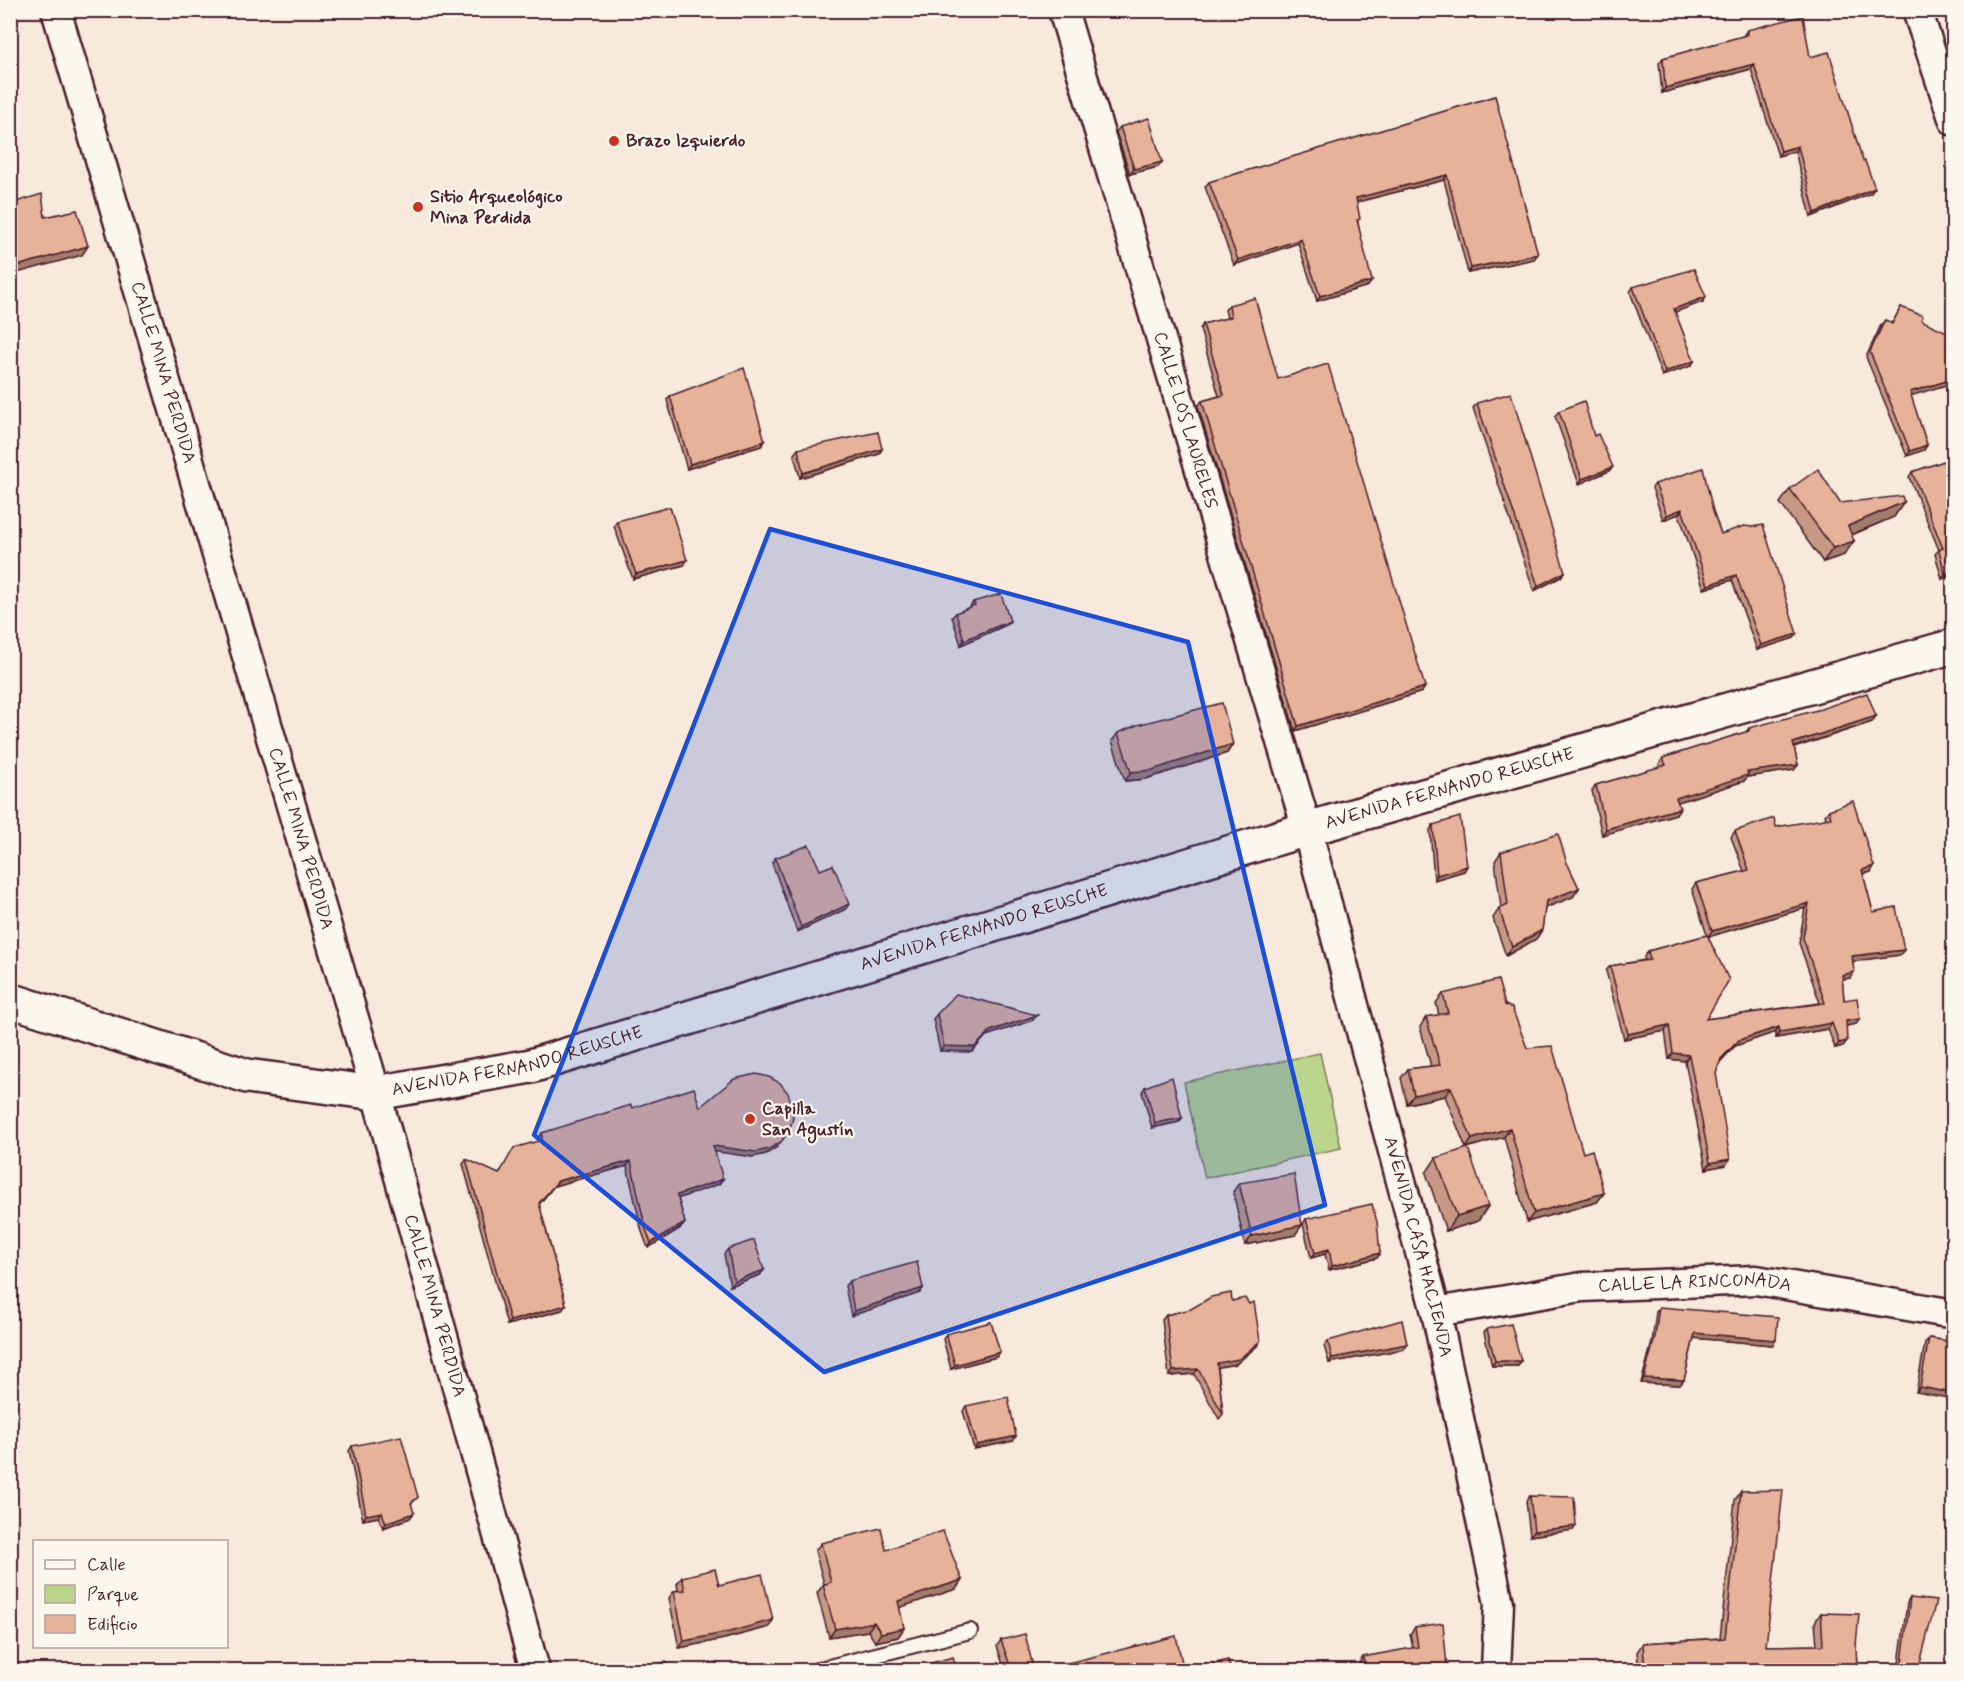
<svg xmlns="http://www.w3.org/2000/svg" width="1964" height="1681" viewBox="0 0 1964 1681" font-family="Mynerve,sans-serif">
  <style>
    .green { fill: #bbd58c; stroke: #827a5c; stroke-width: 1.5 }
    .lines { fill: none; stroke-linecap: round; stroke-linejoin: round }
    .service-casing { stroke: #4a1f2b; stroke-width: 18 }
    .minor-casing { stroke: #4a1f2b; stroke-width: 33 }
    .tertiary-casing { stroke: #4a1f2b; stroke-width: 38 }
    .service { stroke: #fbf7ec; stroke-width: 14 }
    .minor { stroke: #fbf7ec; stroke-width: 28 }
    .tertiary { stroke: #fbf7ec; stroke-width: 33 }
    .wall { fill: #c79984; stroke: #4a1f2b; stroke-width: 1.5; fill-rule: evenodd }
    .shaded-wall { fill: #a27d6c; stroke: #4a1f2b; stroke-width: 1.5 }
    .building { fill: #e7b29a; stroke: #4a1f2b; stroke-width: 1.5 }
    .marked { fill: #1d4ed8; fill-opacity: 0.2; stroke: #1d4ed8; stroke-width: 4.5; stroke-linejoin: round }
    .poi-dot { fill: #c8321e; stroke: #fbf7ec; stroke-width: 2 }
    .labels { text-anchor: middle; dominant-baseline: central; stroke-width: 4.5; stroke-linejoin: round; paint-order: stroke }
    .poi-label { font-size: 18px; font-weight: bold; fill: #4a1f2b; stroke: #fbf7ec; text-anchor: start }
    .street-label { font-size: 18px; fill: #4a1f2b; stroke: #fbf7ec }
  </style>
  <rect width="100%" height="100%" fill="#f7e9dc"/>
  <filter id="ink" filterUnits="userSpaceOnUse"><feTurbulence type="fractalNoise" baseFrequency=".0167" numOctaves="2"/><feDisplacementMap in="SourceGraphic" scale="12" xChannelSelector="R" yChannelSelector="G"/><feConvolveMatrix kernelMatrix="1 2 1 2 8 2 1 2 1" color-interpolation-filters="sRGB"/></filter>
  <g filter="url(#ink)">
    <polygon class="green" points="1320,1053 1341,1148 1205,1178 1184,1082"/>
    <g class="lines">
      <g class="service-casing">
        <polyline id="service" points="817,1670 970,1631"/>
      </g>
      <g class="minor-casing">
        <g id="minor">
          <path id="s1" d="M56 10 376 1093 535 1670"/>
          <path id="s2" d="M1063 10 1307 829 1436 1312 1499 1603 1496 1670"/>
          <polyline points="1917,10 1954,121"/>
          <path id="s3" d="M1436 1312 1582 1287 1756 1280 1954 1314"/>
        </g>
      </g>
      <g class="tertiary-casing">
        <g id="tertiary">
          <path id="s4" d="M10 1000 247 1076 376 1093 531 1066 1307 829 1954 646"/>
        </g>
      </g>
      <use href="#service" class="service"/>
      <use href="#minor" class="minor"/>
      <use href="#tertiary" class="tertiary"/>
    </g>
    <g class="wall">
      <polygon points="1747,30 1810,57 1871,193 1811,217 1795,151 1778,156 1751,69 1662,93 1659,63 1663,58 1743,36"/>
      <polygon points="1495,96 1534,259 1468,273 1444,180 1357,202 1358,222 1368,286 1317,301 1298,243 1234,265 1205,187 1209,182"/>
      <polygon points="1120,127 1162,162 1158,167 1130,174 1116,132"/>
      <polygon points="1633,287 1706,297 1703,302 1675,312 1694,361 1691,366 1662,376 1630,292"/>
      <polygon points="1229,305 1278,379 1422,692 1295,731 1198,406 1202,401 1219,396 1200,329 1203,324 1227,318 1225,310"/>
      <polygon points="1901,307 1921,320 1911,396 1927,445 1924,450 1907,456 1866,357 1881,325 1885,320 1892,323"/>
      <polygon points="670,396 765,441 761,446 687,469 667,400"/>
      <polygon points="1477,403 1565,572 1561,577 1534,591 1473,408"/>
      <polygon points="1559,411 1594,436 1609,471 1579,484 1555,416"/>
      <polygon points="798,449 882,449 879,454 800,478 794,454"/>
      <polygon points="1953,458 1953,575 1942,579 1935,554 1939,550 1909,477 1912,472"/>
      <polygon points="1655,484 1713,511 1721,534 1797,634 1794,638 1757,650 1732,580 1704,589 1679,514 1663,520 1652,488"/>
      <polygon points="1790,489 1840,503 1904,502 1894,517 1852,535 1844,555 1823,562 1780,503"/>
      <polygon points="617,521 684,565 633,579 614,526"/>
      <polygon points="973,602 1010,621 1006,625 961,645 952,617 956,613 970,607"/>
      <polygon points="1876,716 1872,722 1794,748 1798,765 1794,770 1747,777 1744,781 1678,802 1676,814 1602,835 1592,791 1596,785 1660,767 1659,764 1663,758 1746,732 1749,728"/>
      <polygon points="1118,733 1233,744 1227,753 1146,779 1125,781 1112,741"/>
      <path d="M1829 810 1874 866 1871 872 1863 874 1873 912 1900 955 1853 961 1850 978 1842 979 1844 1000 1856 1024 1846 1026 1843 1046 1835 1048 1828 1029 1776 1038V1032L1735 1046 1720 1062 1716 1073 1726 1165 1706 1169 1685 1061 1669 1059 1665 1031 1624 1039 1606 971 1610 966 1645 960 1644 957 1648 951 1707 935 1692 889 1696 883 1744 871 1731 837 1735 831 1776 827 1826 819 1825 815ZM1805 908 1799 943 1820 1003 1706 1019 1708 937Z"/>
      <polygon points="1433,825 1464,871 1434,880 1430,830"/>
      <polygon points="1501,852 1567,863 1579,888 1573,897 1545,908 1542,930 1536,939 1506,956 1493,918 1499,909 1501,908 1495,861"/>
      <polygon points="775,858 820,870 846,909 797,932 772,863"/>
      <polygon points="1443,994 1505,1005 1527,1048 1583,1153 1604,1193 1597,1202 1527,1222 1504,1137 1466,1148 1445,1096 1407,1104 1401,1078 1408,1069 1431,1066 1420,1027 1426,1017 1439,1015 1436,1003"/>
      <polygon points="937,1014 1033,1020 986,1036 972,1052 940,1051 933,1019"/>
      <polygon points="1145,1087 1182,1118 1179,1122 1152,1128 1142,1092"/>
      <polygon points="700,1107 777,1147 766,1154 753,1157 715,1151 719,1184 678,1198 685,1223 681,1228 648,1248 642,1232 627,1166 554,1186 539,1204 566,1305 562,1310 507,1325 463,1164 466,1159 498,1174 538,1141 538,1138 542,1133 632,1108"/>
      <polygon points="1436,1158 1488,1206 1478,1221 1446,1231 1426,1173"/>
      <polygon points="1239,1183 1295,1235 1245,1245 1233,1192"/>
      <polygon points="1306,1219 1380,1253 1377,1258 1329,1270 1325,1254 1311,1258 1303,1224"/>
      <polygon points="728,1249 760,1275 730,1286 724,1254"/>
      <polygon points="849,1281 923,1288 920,1293 851,1316 845,1286"/>
      <polygon points="1232,1301 1257,1346 1236,1364 1218,1367 1223,1414 1219,1419 1194,1374 1169,1376 1162,1320 1166,1315"/>
      <polygon points="1659,1307 1773,1345 1694,1338 1684,1380 1680,1385 1641,1383 1652,1342 1656,1312"/>
      <polygon points="1487,1329 1521,1361 1518,1366 1492,1366 1484,1333"/>
      <polygon points="946,1334 996,1357 951,1369 943,1339"/>
      <polygon points="1929,1338 1953,1342 1916,1392 1925,1343"/>
      <polygon points="1328,1341 1407,1344 1404,1349 1329,1363 1324,1346"/>
      <polygon points="966,1406 1013,1441 974,1449 963,1411"/>
      <polygon points="352,1446 418,1497 411,1504 410,1518 383,1528 378,1517 363,1520 349,1451"/>
      <polygon points="1741,1491 1766,1646 1817,1645 1815,1622 1821,1613 1856,1645 1857,1671 1639,1671 1637,1652 1643,1643 1720,1638 1735,1500"/>
      <polygon points="1530,1496 1573,1530 1530,1536 1526,1501"/>
      <polygon points="821,1543 886,1550 962,1580 956,1589 899,1607 904,1628 898,1637 875,1642 868,1631 829,1637 817,1593 824,1584 815,1551"/>
      <polygon points="682,1577 719,1585 773,1620 769,1627 724,1639 679,1648 669,1598 674,1591 678,1590 677,1584"/>
      <polygon points="1910,1598 1918,1671 1898,1671 1907,1603"/>
      <polygon points="1415,1627 1444,1671 1360,1671 1359,1663 1363,1657 1413,1648 1410,1634"/>
      <polygon points="1001,1640 1034,1671 1005,1671 997,1646"/>
    </g>
    <g class="shaded-wall">
      <polygon points="1754,64 1751,69 1662,93 1665,88"/>
      <polygon points="1798,146 1795,151 1778,156 1781,151"/>
      <polygon points="1162,162 1158,167 1130,174 1134,169"/>
      <polygon points="1447,175 1444,180 1353,203 1356,198"/>
      <polygon points="1875,188 1871,193 1811,217 1815,213"/>
      <polygon points="1301,239 1298,243 1234,265 1238,260"/>
      <polygon points="88,246 82,255 10,275 10,268"/>
      <polygon points="1538,254 1534,259 1468,273 1471,268"/>
      <polygon points="1372,281 1368,286 1317,301 1320,296"/>
      <polygon points="1706,297 1703,302 1670,314 1674,309"/>
      <polygon points="1694,361 1691,366 1662,376 1665,372"/>
      <polygon points="1953,379 1953,383 1907,397 1910,392"/>
      <polygon points="765,441 761,446 687,469 690,464"/>
      <polygon points="1927,445 1924,450 1907,456 1910,451"/>
      <polygon points="882,449 879,454 800,478 803,473"/>
      <polygon points="1613,467 1609,471 1579,484 1582,479"/>
      <polygon points="1904,502 1894,517 1838,540 1848,526"/>
      <polygon points="1682,509 1679,514 1663,520 1667,515"/>
      <polygon points="1854,541 1844,555 1823,562 1833,548"/>
      <polygon points="687,560 684,565 633,579 636,574"/>
      <polygon points="1565,572 1561,577 1534,591 1538,586"/>
      <polygon points="1953,572 1953,575 1942,579 1945,574"/>
      <polygon points="1736,575 1732,580 1704,589 1708,585"/>
      <polygon points="1010,621 1006,625 961,645 964,640"/>
      <polygon points="1797,634 1794,638 1757,650 1761,645"/>
      <polygon points="1425,687 1422,692 1295,731 1298,726"/>
      <polygon points="1876,716 1872,722 1789,749 1793,743"/>
      <polygon points="1233,744 1227,753 1146,779 1125,781 1131,772"/>
      <polygon points="1798,765 1794,770 1747,777 1744,781 1672,804 1676,798 1747,772"/>
      <polygon points="1680,808 1676,814 1602,835 1606,829"/>
      <polygon points="1467,866 1464,871 1434,880 1437,875"/>
      <polygon points="1874,866 1871,872 1858,875 1862,870"/>
      <polygon points="1579,888 1573,897 1539,910 1546,901"/>
      <polygon points="1809,903 1805,908 1708,937 1712,931"/>
      <polygon points="849,904 846,909 797,932 801,927"/>
      <polygon points="1542,930 1536,939 1506,956 1512,947"/>
      <polygon points="1904,950 1900,955 1848,962 1852,956"/>
      <polygon points="1854,972 1850,978 1838,980 1842,975"/>
      <polygon points="1037,1015 1033,1020 986,1036 972,1052 940,1051 944,1046"/>
      <polygon points="1860,1019 1856,1024 1842,1027 1846,1021"/>
      <polygon points="1832,1023 1828,1029 1776,1038 1780,1032"/>
      <polygon points="1669,1025 1665,1031 1624,1039 1628,1034"/>
      <polygon points="1779,1027 1776,1032 1735,1046 1717,1065 1721,1059 1739,1040"/>
      <polygon points="1847,1041 1843,1046 1835,1048 1839,1043"/>
      <polygon points="1673,1053 1689,1055 1685,1061 1669,1059"/>
      <polygon points="1451,1087 1445,1096 1407,1104 1414,1095"/>
      <polygon points="1182,1118 1179,1122 1152,1128 1155,1123"/>
      <polygon points="1510,1128 1504,1137 1466,1148 1472,1139"/>
      <polygon points="789,1131 777,1147 766,1154 753,1157 710,1151 713,1146"/>
      <polygon points="1730,1159 1726,1165 1706,1169 1710,1163"/>
      <polygon points="631,1161 627,1166 554,1186 536,1208 558,1181"/>
      <polygon points="723,1179 719,1184 674,1200 677,1195"/>
      <polygon points="1604,1193 1597,1202 1527,1222 1534,1213"/>
      <polygon points="1488,1206 1478,1221 1446,1231 1457,1216"/>
      <polygon points="685,1223 681,1228 648,1248 651,1243"/>
      <polygon points="1302,1225 1295,1235 1245,1245 1252,1236"/>
      <polygon points="1329,1249 1325,1254 1311,1258 1315,1253"/>
      <polygon points="1380,1253 1377,1258 1329,1270 1332,1266"/>
      <polygon points="764,1270 760,1275 730,1286 734,1281"/>
      <polygon points="923,1288 920,1293 851,1316 854,1311"/>
      <polygon points="566,1305 562,1310 507,1325 510,1321"/>
      <polygon points="1695,1333 1776,1340 1773,1345 1692,1338"/>
      <polygon points="1260,1341 1257,1346 1236,1364 1214,1368 1217,1363"/>
      <polygon points="1407,1344 1404,1349 1329,1363 1332,1358"/>
      <polygon points="1000,1352 996,1357 951,1369 955,1365"/>
      <polygon points="1495,1361 1521,1361 1518,1366 1492,1366"/>
      <polygon points="1198,1369 1194,1374 1169,1376 1173,1371"/>
      <polygon points="1644,1378 1684,1380 1680,1385 1641,1383"/>
      <polygon points="1920,1387 1953,1393 1953,1399 1916,1392"/>
      <polygon points="1016,1436 1013,1441 974,1449 977,1445"/>
      <polygon points="382,1512 378,1517 363,1520 366,1515"/>
      <polygon points="414,1513 410,1518 383,1528 386,1523"/>
      <polygon points="1576,1526 1573,1530 1530,1536 1534,1531"/>
      <polygon points="962,1580 956,1589 892,1610 898,1601"/>
      <polygon points="773,1620 769,1627 724,1639 679,1648 684,1641"/>
      <polygon points="874,1622 868,1631 829,1637 835,1629"/>
      <polygon points="904,1628 898,1637 875,1642 881,1633"/>
      <polygon points="1447,1666 1444,1671 1437,1671 1439,1667"/>
    </g>
    <g class="building">
      <polygon points="1803,16 1810,57 1829,52 1863,161 1865,161 1875,188 1815,213 1798,146 1781,151 1754,64 1665,88 1663,58 1747,35 1747,30"/>
      <polygon points="1495,96 1538,254 1471,268 1447,175 1356,198 1360,219 1357,220 1372,281 1320,296 1301,239 1238,260 1209,182"/>
      <polygon points="1149,118 1162,162 1134,169 1120,127"/>
      <polygon points="42,194 45,217 77,210 88,246 10,268 10,204"/>
      <polygon points="1694,269 1706,297 1674,309 1694,361 1665,372 1633,287"/>
      <polygon points="1255,298 1278,379 1328,364 1425,687 1298,726 1202,401 1224,395 1203,324 1231,317 1229,305"/>
      <polygon points="1901,307 1923,316 1921,320 1953,335 1953,379 1910,392 1927,445 1910,451 1870,352 1885,320 1892,324"/>
      <polygon points="744,368 765,441 690,464 670,396"/>
      <polygon points="1511,393 1565,572 1538,586 1477,403"/>
      <polygon points="1584,401 1594,436 1598,434 1613,467 1582,479 1559,411"/>
      <polygon points="878,432 882,449 803,473 798,449"/>
      <polygon points="1953,458 1953,572 1945,574 1939,550 1943,548 1912,472"/>
      <polygon points="1703,468 1713,511 1721,534 1744,526 1752,527 1763,525 1797,634 1761,645 1736,575 1708,585 1682,509 1667,515 1655,484"/>
      <polygon points="1818,469 1840,503 1902,496 1904,502 1848,526 1854,541 1833,548 1790,489"/>
      <polygon points="670,507 687,560 636,574 617,521"/>
      <polygon points="1001,594 1010,621 964,640 956,613 975,605 973,602"/>
      <polygon points="1867,693 1876,716 1793,743 1798,765 1747,772 1748,775 1676,798 1680,808 1606,829 1596,785 1666,765 1663,758 1749,731 1749,728 1821,709"/>
      <polygon points="1222,703 1233,744 1152,770 1131,772 1118,733 1137,725"/>
      <polygon points="1853,801 1874,866 1862,870 1873,912 1896,907 1904,950 1852,956 1854,972 1842,975 1844,1000 1857,998 1860,1019 1846,1021 1847,1041 1839,1043 1832,1023 1780,1032 1779,1027 1739,1040 1721,1059 1716,1073 1730,1159 1710,1163 1689,1055 1673,1053 1669,1025 1628,1034 1610,966 1650,960 1648,951 1707,935 1729,980 1706,1019 1825,1003 1803,938 1809,903 1712,931 1696,883 1749,870 1735,831 1774,818 1776,827 1831,818 1829,810"/>
      <polygon points="1460,817 1467,866 1437,875 1433,825"/>
      <polygon points="1558,834 1567,863 1579,888 1546,901 1542,930 1512,947 1499,909 1508,905 1501,852"/>
      <polygon points="809,845 820,870 833,865 849,904 801,927 775,858"/>
      <polygon points="1498,980 1505,1005 1512,1008 1527,1048 1552,1046 1583,1153 1592,1150 1604,1193 1534,1213 1510,1128 1472,1139 1451,1087 1414,1095 1408,1069 1440,1065 1426,1017 1448,1013 1443,994"/>
      <polygon points="956,994 1037,1015 990,1031 975,1047 944,1046 937,1014"/>
      <polygon points="756,1074 769,1077 780,1083 788,1093 792,1105 793,1118 789,1131 781,1142 769,1149 756,1152 713,1146 723,1179 677,1195 685,1223 651,1243 645,1227 631,1161 558,1181 539,1203 566,1305 510,1321 466,1159 499,1174 514,1148 542,1140 542,1133 631,1105 632,1108 694,1088 700,1107 734,1079"/>
      <polygon points="1172,1077 1182,1118 1155,1123 1145,1087"/>
      <polygon points="1468,1148 1488,1206 1457,1216 1436,1158"/>
      <polygon points="1294,1174 1302,1225 1252,1236 1239,1183"/>
      <polygon points="1372,1204 1377,1222 1380,1253 1332,1266 1329,1249 1315,1253 1306,1219"/>
      <polygon points="754,1240 764,1270 734,1281 728,1249"/>
      <polygon points="917,1262 923,1288 854,1311 849,1281"/>
      <polygon points="1231,1293 1232,1301 1245,1298 1249,1304 1254,1302 1260,1341 1239,1359 1217,1363 1223,1414 1198,1369 1173,1371 1166,1315 1191,1309 1211,1297"/>
      <polygon points="1659,1307 1778,1317 1776,1340 1695,1333 1684,1380 1644,1378 1655,1337"/>
      <polygon points="1402,1320 1407,1344 1332,1358 1328,1341"/>
      <polygon points="991,1322 1000,1352 955,1365 946,1334"/>
      <polygon points="1511,1324 1521,1361 1495,1361 1487,1329"/>
      <polygon points="1929,1338 1953,1342 1953,1393 1920,1387"/>
      <polygon points="1008,1397 1016,1436 977,1445 966,1406"/>
      <polygon points="401,1436 418,1497 411,1503 414,1513 386,1523 382,1512 366,1515 352,1446"/>
      <polygon points="1783,1490 1766,1646 1823,1645 1821,1613 1859,1614 1856,1645 1857,1671 1645,1671 1643,1643 1725,1638 1741,1491"/>
      <polygon points="1530,1496 1574,1497 1576,1526 1534,1531"/>
      <polygon points="881,1528 886,1550 943,1531 962,1580 898,1601 904,1628 881,1633 874,1622 835,1629 823,1585 831,1582 821,1543"/>
      <polygon points="715,1569 719,1585 762,1574 773,1620 729,1632 684,1641 674,1591 685,1590 682,1577"/>
      <polygon points="1910,1598 1936,1601 1918,1671 1901,1671"/>
      <polygon points="1443,1623 1447,1666 1439,1667 1439,1671 1365,1671 1363,1657 1418,1647 1415,1627"/>
      <polygon points="1025,1634 1034,1671 1012,1671 1001,1640"/>
      <polygon points="1176,1636 1184,1671 1036,1671"/>
      <polygon points="953,1657 957,1671 921,1671 920,1666"/>
      <polygon points="1228,1660 1231,1671 1203,1671 1202,1667"/>
      <polygon points="666,1662 668,1671 626,1671"/>
    </g>
  </g>
  <path class="marked" d="M770 529 1188 642 1325 1205 824 1372 534 1135Z"/>
  <g class="poi-dot">
    <circle cx="614" cy="141" r="6"/>
    <circle cx="418" cy="207" r="6"/>
    <circle cx="750" cy="1119" r="6"/>
  </g>
  <g class="labels">
    <g class="poi-label">
      <text x="626" y="141">Brazo Izquierdo</text>
      <text x="430" y="197">Sitio Arqueológico<tspan x="430" dy="21">Mina Perdida</tspan></text>
      <text x="762" y="1109">Capilla<tspan x="762" dy="21">San Agustín</tspan></text>
    </g>
    <g class="street-label">
      <text stroke="none"><textPath href="#s1" startOffset="378">CALLE MINA PERDIDA</textPath></text>
      <text stroke="none"><textPath href="#s2" startOffset="428">CALLE LOS LAURELES</textPath></text>
      <text stroke="none"><textPath href="#s4" startOffset="1496">AVENIDA FERNANDO REUSCHE</textPath></text>
      <text stroke="none"><textPath href="#s1" startOffset="864">CALLE MINA PERDIDA</textPath></text>
      <text stroke="none"><textPath href="#s4" startOffset="1010">AVENIDA FERNANDO REUSCHE</textPath></text>
      <text stroke="none"><textPath href="#s4" startOffset="524">AVENIDA FERNANDO REUSCHE</textPath></text>
      <text stroke="none"><textPath href="#s2" startOffset="1287">AVENIDA CASA HACIENDA</textPath></text>
      <text stroke="none"><textPath href="#s3" startOffset="261">CALLE LA RINCONADA</textPath></text>
      <text stroke="none"><textPath href="#s1" startOffset="1350">CALLE MINA PERDIDA</textPath></text>
    </g>
  </g>
  <rect width="1964" height="1681" fill="none" stroke="#fbf7ec" stroke-width="36"/>
  <rect x="18" y="18" width="1928" height="1645" fill="none" stroke="#4a1f2b" stroke-width="2" filter="url(#ink)"/>
  <rect x="33" y="1540" width="195" height="108" fill="#fbf7ec" stroke="#b4a19f" stroke-width="1.5"/>
  <rect x="45" y="1560" width="30" height="9" fill="#fbf7ec" stroke="#b4a19f" stroke-width="1.5"/>
  <text x="87" y="1570" font-size="18" fill="#4a1f2b">Calle</text>
  <rect x="45" y="1585" width="30" height="18" fill="#bbd58c" stroke="#b4a19f" stroke-width="1.5"/>
  <text x="87" y="1600" font-size="18" fill="#4a1f2b">Parque</text>
  <rect x="45" y="1615" width="30" height="18" fill="#e7b29a" stroke="#b4a19f" stroke-width="1.5"/>
  <text x="87" y="1630" font-size="18" fill="#4a1f2b">Edificio</text>
</svg>
